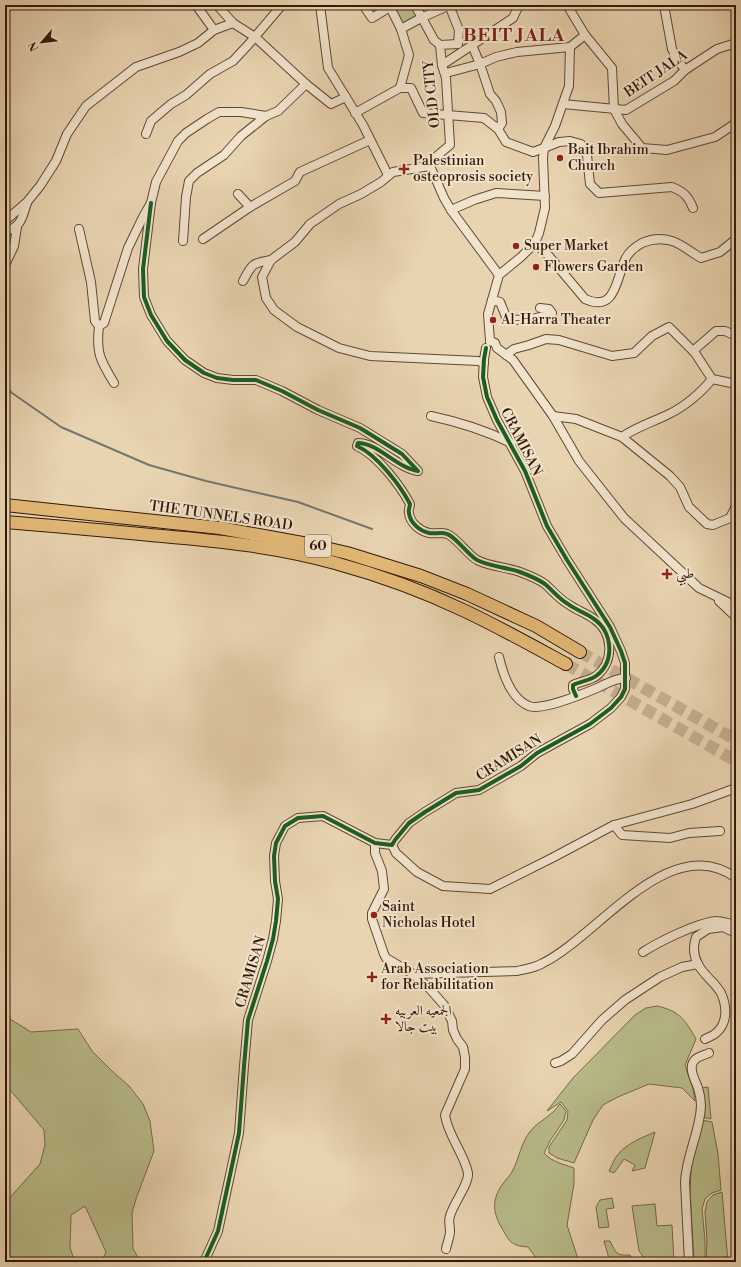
<svg xmlns="http://www.w3.org/2000/svg" width="741" height="1267" viewBox="0 0 741 1267" font-family="'Libre Bodoni',Amiri,serif">
  <style>
    .green { fill: #b9bc8a; stroke: #766a4a }
    .lines { fill: none; stroke-linecap: round; stroke-linejoin: round }
    .stream { stroke: #727772; stroke-width: 2 }
    .highway-tunnel { stroke: #c5af90; stroke-width: 12; stroke-dasharray: 12 6; stroke-linecap: butt }
    .minor-casing { stroke: #614834; stroke-width: 10 }
    .highway-casing { stroke: #34190a; stroke-width: 14 }
    .minor { stroke: #f1e3cc; stroke-width: 8 }
    .highway { stroke: #e4ba78; stroke-width: 12 }
    .cycleway-casing { stroke: #f1e3cc; stroke-width: 6 }
    .cycleway { stroke: #1b5e20; stroke-width: 4 }
    .poi-dot { fill: #8f2418; stroke: #f1e3cc; stroke-width: 1.5 }
    .labels { text-anchor: middle; dominant-baseline: central; stroke-width: 4; stroke-linejoin: round; paint-order: stroke }
    .shield { fill: #f1e3cc; stroke: #6d5644; stroke-width: 1 }
    .shield-label { font-size: 13px; font-weight: bold; fill: #34190a }
    .street-label { font-size: 14px; fill: #34190a; stroke: #f1e3cc }
    .poi-label { font-size: 14px; fill: #34190a; stroke: #f1e3cc; text-anchor: start }
    .district-label { font-size: 18px; font-weight: bold; letter-spacing: 1px; fill: #7a1f14; stroke: #f1e3cc }
  </style>
  <rect width="100%" height="100%" fill="#e9d4b1"/>
  <filter id="stains"><feTurbulence type="fractalNoise" baseFrequency=".005" numOctaves="4"/><feColorMatrix values="0 0 0 0 .2 0 0 0 0 .09 0 0 0 0 .02 0 0 0 .5 -.17"/></filter>
  <radialGradient id="worn" r=".72"><stop offset=".6" stop-color="#630" stop-opacity="0"/><stop offset="1" stop-color="#630" stop-opacity=".3"/></radialGradient>
  <g class="green">
    <polygon points="394,5 415,5 421,18 401,29"/>
    <polygon points="7,987 10,1019 31,1032 78,1029 92,1051 112,1071 129,1086 143,1104 150,1121 154,1151 136,1199 132,1213 133,1249 141,1262 101,1262 106,1252 85,1206 71,1215 70,1248 75,1262 5,1262 5,1203 40,1164 45,1145 44,1130 5,1084 5,988"/>
    <path d="M657 1006C680 1011 685 1020 696 1039L685 1065 693 1089 695 1101 682 1088 649 1084 618 1097 603 1105 593 1120 574 1163 557 1158 549 1153V1147L567 1120 568 1111 561 1102 547 1111 573 1078 635 1015 646 1008Z"/>
    <polygon points="708,1087 711,1119 702,1117 701,1088"/>
    <path d="M560 1104 566 1111 564 1120 550 1141 544 1153C552 1162 563 1164 574 1168V1184L567 1225 579 1262H539L528 1247C513 1246 510 1243 503 1230 493 1214 491 1201 502 1185 505 1180 511 1175 513 1170 519 1158 521 1144 529 1133 535 1124 546 1119 554 1111 556 1109 558 1106 560 1104Z"/>
    <polygon points="701,1120 712,1122 718,1154 721,1190 712,1193 705,1199 702,1209 705,1240 705,1262 694,1262 690,1191 692,1152"/>
    <path d="M655 1132 645 1168 632 1171 635 1165 624 1159 614 1173 609 1171C611 1167 613 1162 616 1157 625 1144 641 1138 655 1132Z"/>
    <polygon points="722,1192 728,1262 706,1262 707,1240 705,1212 707,1202 713,1195"/>
    <polygon points="612,1198 614,1208 606,1209 609,1227 599,1228 596,1207 600,1200"/>
    <polygon points="655,1204 657,1226 672,1225 674,1262 647,1262 639,1251 632,1206"/>
    <path d="M604 1241H610C616 1253 616 1256 630 1255L636 1262H610Z"/>
  </g>
  <g class="lines">
    <polyline class="stream" points="5,386 12,393 61,427 149,465 206,481 298,502 372,529"/>
    <g class="highway-tunnel">
      <polyline points="580,652 736,740"/>
      <polyline points="566,664 736,761"/>
    </g>
    <g class="minor-casing">
      <g id="minor">
        <polyline points="196,5 214,30 233,23 255,37 306,84 331,104 346,97"/>
        <polyline points="217,5 233,23"/>
        <polyline points="320,5 328,68 363,125 388,175"/>
        <polyline points="363,5 372,18 393,5"/>
        <polyline points="415,5 434,40 440,45"/>
        <polyline points="664,5 672,49 677,59 685,70"/>
        <path d="M390 7 401 29 409 55 400 88H411L423 113 484 118 498 129 506 142 533 152 544 148 559 142 570 141 581 144 587 155 590 184 599 193 672 187C684 192 688 196 693 208"/>
        <polyline points="401,29 421,18 450,5"/>
        <polyline points="585,35 612,68 614,109 622,124 642,148 667,150 715,137 736,123"/>
        <polyline points="472,45 480,64 490,94 496,101 501,112 502,123 498,129"/>
        <polyline points="442,65 513,18 519,5"/>
        <polyline points="446,73 480,64 496,57 517,52 570,47"/>
        <polyline points="563,104 626,110 674,81 685,70 717,49 736,43"/>
        <polyline points="355,113 400,88"/>
        <polyline points="146,134 151,121 171,104 186,95 210,74 233,61 248,45 282,5"/>
        <polyline points="430,166 432,160 450,145 446,78 442,65 440,45 458,44 459,30 449,5"/>
        <polyline points="238,194 250,207"/>
        <path d="M151 203 143 269 144 297 151 315 167 341 185 360 204 373 217 378 233 380H256L282 391 318 410 360 428 402 454 418 471C397 468 378 443 358 443L357 446C377 455 400 485 410 504 410 507 408 510 409 513 410 523 420 531 429 533 435 534 442 532 447 534 455 536 468 555 477 560 491 567 506 567 520 572 528 575 538 579 545 584 553 591 559 599 568 604 576 610 586 613 594 619 613 632 615 662 596 676 589 681 581 681 573 685V689L576 696"/>
        <polyline points="451,210 444,198 430,166 393,172 381,182 361,194 339,204 310,224 295,242 271,260 262,277 266,298 274,310 297,327 339,348 370,356 478,361 484,363"/>
        <polyline points="5,221 27,202 40,186 56,161 67,134 86,106 136,67 179,52 198,43 214,30"/>
        <path d="M5 229 9 230C22 226 23 214 27 203"/>
        <polyline points="79,229 91,282 95,321 99,326"/>
        <polyline points="203,239 250,207 295,181 300,172 370,140"/>
        <polyline points="183,241 186,197 189,181 197,173 224,155 241,136 266,116 278,111 306,84"/>
        <path d="M535 243 548 255 585 299C616 313 616 279 625 260 628 252 635 247 642 243 651 239 662 238 672 241 682 244 692 253 701 258L720 252 736 239"/>
        <polyline points="5,265 14,246 17,227"/>
        <polyline points="499,275 451,210 474,200 496,193 545,196"/>
        <path d="M243 281C252 264 252 263 271 260"/>
        <path d="M492 300 500 302 507 319C522 321 538 319 552 313L549 309 540 308"/>
        <polyline points="490,341 488,314 499,275 521,257 535,243 539,233 545,208 543,158 544,148 555,126 569,86 570,47 585,35 567,5"/>
        <polyline points="490,341 495,343 497,348 513,360 553,416 579,461 624,518 699,588 736,606"/>
        <polyline points="693,351 716,331 725,331 736,336"/>
        <polyline points="506,355 514,349 529,345 546,339 559,340 612,356 634,353 652,336 669,327 695,353 712,379 736,384"/>
        <path d="M114 383C100 360 96 353 99 326L104 323 128 248 143 217 151 203 156 182 178 141 186 133 207 119 219 112H241L266 116"/>
        <path d="M431 416C459 422 485 430 511 443"/>
        <polyline points="553,416 576,419 622,437 670,476 680,487 689,507 707,524 713,525 730,518 736,518"/>
        <path d="M622 437C636 427 653 422 669 414 684 407 702 392 712 379"/>
        <polyline points="730,518 736,506"/>
        <polyline points="719,601 736,617"/>
        <path d="M499 657C503 674 511 699 529 706 541 711 583 694 597 688 606 684 615 678 626 678"/>
        <polyline points="614,825 622,835 670,838 689,833 720,831"/>
        <path d="M375 843V853L382 871 384 889 372 913V919L384 954 386 958 413 974 429 988 444 1005 452 1021 453 1030 457 1039 463 1047 465 1057V1069L445 1115C448 1136 464 1153 468 1173 469 1184 453 1204 450 1216 448 1221 450 1225 450 1231 450 1237 447 1243 446 1249"/>
        <polyline points="392,845 396,853 417,872 443,886 490,889 552,858 614,825 692,804 736,788"/>
        <path d="M643 952C660 941 695 924 715 921 719 921 724 922 728 923L734 932"/>
        <path d="M413 974 517 971C526 969 535 968 543 963 597 937 670 829 736 878"/>
        <path d="M705 1039C709 1037 713 1036 716 1033 728 1023 727 1006 721 993 715 982 703 975 698 964 693 955 693 946 696 937L708 929 723 927 736 933"/>
        <polyline points="555,1063 561,1061 572,1054 602,1020 625,1000 660,977 682,967 698,964"/>
        <polyline points="204,1262 218,1231 239,1133 244,1066 248,1020 267,961 273,939 276,921 278,899 275,881 274,856 276,843 285,826 298,818 323,816 375,843 392,845 395,840 409,823 425,812 456,793 479,790 521,766 537,753 590,724 611,708 621,697 625,689 625,663 621,651 610,627 567,560 547,526 525,471 497,420 487,397 483,377 484,359 486,348"/>
        <path d="M689 1262 685 1182C686 1156 700 1132 701 1106 701 1100 700 1094 698 1088 696 1081 690 1073 692 1065 694 1057 702 1056 709 1053"/>
      </g>
    </g>
    <g class="highway-casing">
      <g id="highway">
        <polyline points="5,505 220,528 308,544 347,553 421,576 467,594 536,626 580,652"/>
        <path d="M5 522C57 526 109 531 162 536 220 541 278 547 335 563 379 575 423 591 465 611 499 627 533 646 566 664"/>
      </g>
    </g>
    <use href="#minor" class="minor"/>
    <use href="#highway" class="highway"/>
    <g class="cycleway-casing">
      <g id="cycleway">
        <path d="M151 203 143 269 144 297 151 315 167 341 185 360 204 373 217 378 233 380H256L282 391 318 410 360 428 402 454 418 471C397 468 378 443 358 443L357 446C377 455 400 485 410 504 410 507 408 510 409 513 410 523 420 531 429 533 435 534 442 532 447 534 455 536 468 555 477 560 491 567 506 567 520 572 528 575 538 579 545 584 553 591 559 599 568 604 576 610 586 613 594 619 613 632 615 662 596 676 589 681 581 681 573 685V689L576 696"/>
        <polyline points="204,1262 218,1231 239,1133 244,1066 248,1020 267,961 273,939 276,921 278,899 275,881 274,856 276,843 285,826 298,818 323,816 375,843 392,845 395,840 409,823 425,812 456,793 479,790 521,766 537,753 590,724 611,708 621,697 625,689 625,663 621,651 610,627 567,560 547,526 525,471 497,420 487,397 483,377 484,359 486,348"/>
      </g>
    </g>
    <use href="#cycleway" class="cycleway"/>
  </g>
  <g class="poi-dot">
    <circle cx="560" cy="158" r="4"/>
    <path d="M402 163h4v4h4v4h-4v4h-4v-4h-4v-4h4z"/>
    <circle cx="516" cy="246" r="4"/>
    <circle cx="536" cy="267" r="4"/>
    <circle cx="493" cy="320" r="4"/>
    <path d="M665 568h4v4h4v4h-4v4h-4v-4h-4v-4h4z"/>
    <circle cx="374" cy="915" r="4"/>
    <path d="M370 971h4v4h4v4h-4v4h-4v-4h-4v-4h4z"/>
    <path d="M384 1013h4v4h4v4h-4v4h-4v-4h-4v-4h4z"/>
  </g>
  <g class="labels">
    <rect class="shield" x="305" y="535" width="26" height="22" rx="3"/>
    <g class="shield-label">
      <text x="318" y="546">60</text>
    </g>
    <g class="street-label">
      <text transform="translate(656 74) rotate(-34)">BEIT JALA</text>
      <text transform="translate(432 94) rotate(-96)">OLD CITY</text>
      <text transform="translate(521 442) rotate(63)">CRAMISAN</text>
      <text transform="translate(221 516) rotate(8)">THE TUNNELS ROAD</text>
      <text transform="translate(509 758) rotate(-32)">CRAMISAN</text>
      <text transform="translate(251 972) rotate(-73)">CRAMISAN</text>
    </g>
    <g class="poi-label">
      <text x="568" y="150">Bait Ibrahim<tspan x="568" dy="16">Church</tspan></text>
      <text x="413" y="161">Palestinian<tspan x="413" dy="16">osteoprosis society</tspan></text>
      <text x="524" y="246">Super Market</text>
      <text x="544" y="267">Flowers Garden</text>
      <text x="501" y="320">Al-Harra Theater</text>
      <text x="676" y="574">طبي</text>
      <text x="382" y="907">Saint<tspan x="382" dy="16">Nicholas Hotel</tspan></text>
      <text x="381" y="969">Arab Association<tspan x="381" dy="16">for Rehabilitation</tspan></text>
      <text x="395" y="1011">الجمعيه العربيه<tspan x="395" dy="16">بيت جالا</tspan></text>
    </g>
    <g class="district-label">
      <text x="514" y="35">BEIT JALA</text>
    </g>
  </g>
  <rect width="741" height="1267" fill="none" stroke="#e9d4b1" stroke-width="20"/>
  <rect x="6" y="6" width="729" height="1255" fill="none" stroke="#34190a" stroke-width="2"/>
  <rect x="10" y="10" width="721" height="1247" fill="none" stroke="#34190a"/>
  <g transform="translate(42 42) rotate(242)" stroke="#f1e3cc" stroke-width="3" paint-order="stroke">
  <path d="M0-3L7 15L0 10L-7 15Z" fill="#34190a"/>
  <text y="-6" font-size="11" font-weight="bold" text-anchor="middle" fill="#34190a">N</text>
  </g>
  <rect width="100%" height="100%" filter="url(#stains)"/>
  <rect width="100%" height="100%" fill="url(#worn)"/>
</svg>
